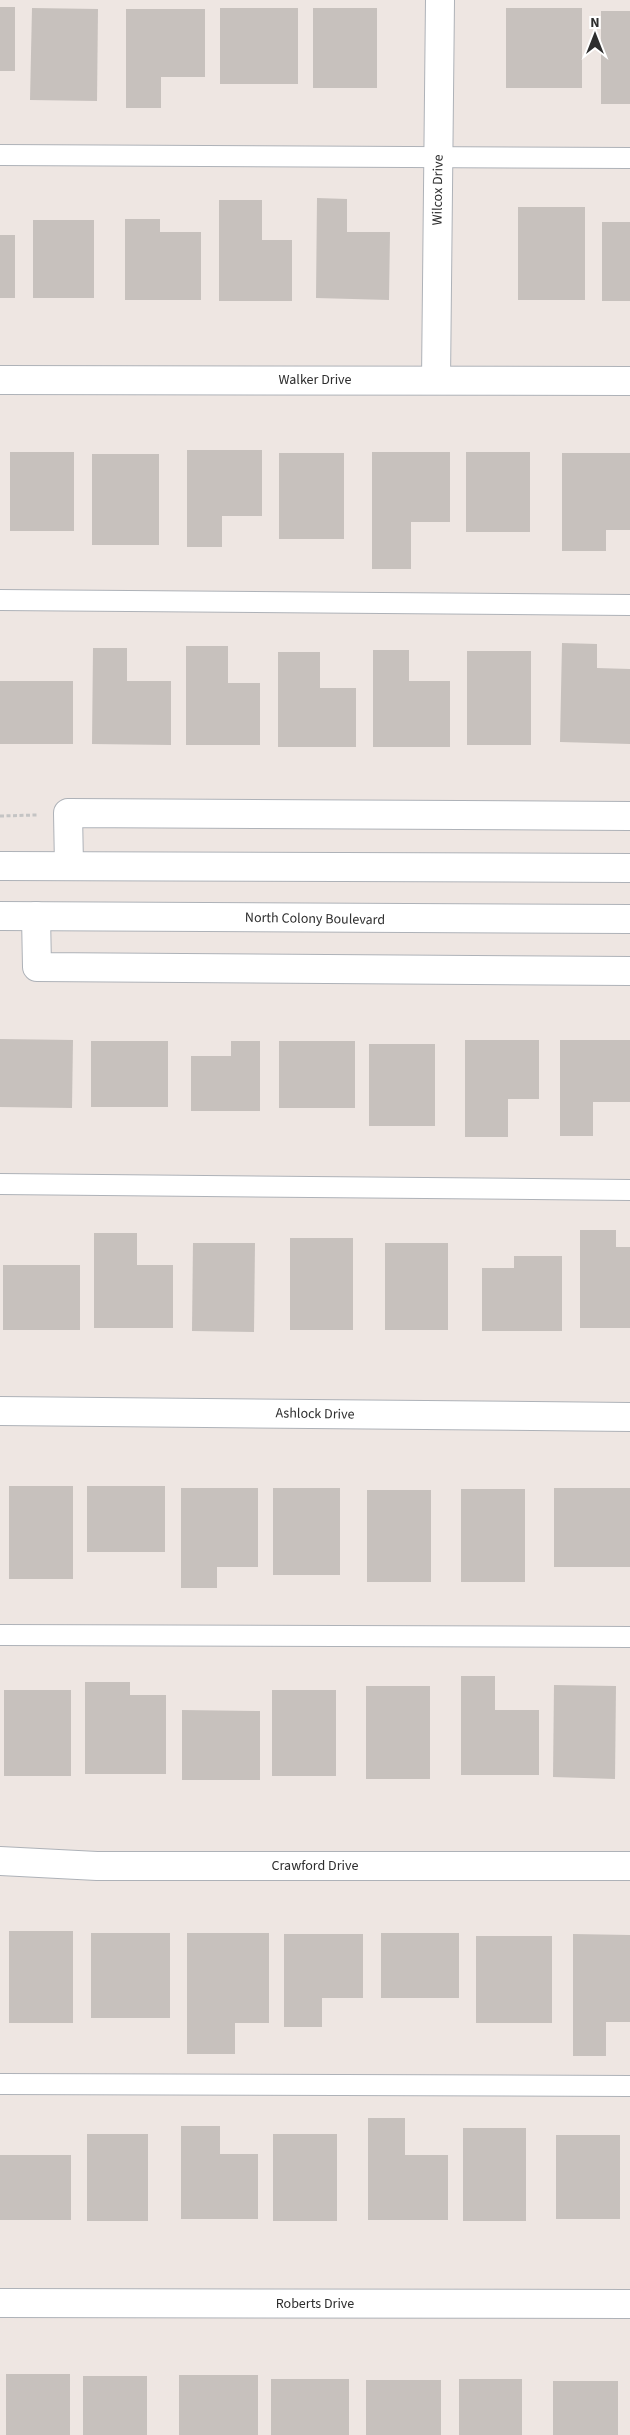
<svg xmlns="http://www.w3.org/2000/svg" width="630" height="2435" viewBox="0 0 630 2435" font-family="'Source Sans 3',sans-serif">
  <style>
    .building { fill: #c7c1bd }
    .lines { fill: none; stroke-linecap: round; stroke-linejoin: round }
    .service-casing { stroke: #aeb2b8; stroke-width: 22 }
    .minor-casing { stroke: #aeb2b8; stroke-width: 30 }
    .secondary-casing { stroke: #aeb2b8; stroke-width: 30 }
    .path { stroke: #c4c4c4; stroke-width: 3; stroke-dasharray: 4 2.5; stroke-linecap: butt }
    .service { stroke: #fff; stroke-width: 20 }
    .minor { stroke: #fff; stroke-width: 28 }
    .secondary { stroke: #fff; stroke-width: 28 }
    .labels { text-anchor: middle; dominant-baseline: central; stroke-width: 4.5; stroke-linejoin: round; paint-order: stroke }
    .street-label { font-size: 14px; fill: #2e2e2e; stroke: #fff }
  </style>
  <rect width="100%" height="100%" fill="#eee6e2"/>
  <g class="building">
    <rect x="0" y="7" width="15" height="64"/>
    <polygon points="32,8 98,9 97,101 30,100"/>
    <rect x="220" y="8" width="78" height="76"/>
    <rect x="313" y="8" width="64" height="80"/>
    <rect x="506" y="8" width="76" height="80"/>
    <polygon points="126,9 205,9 205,77 161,77 161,108 126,108"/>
    <rect x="601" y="11" width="29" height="93"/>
    <polygon points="317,198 347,199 347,232 390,232 389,300 316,298"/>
    <polygon points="219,200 262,200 262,240 292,240 292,301 219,301"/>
    <rect x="518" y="207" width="67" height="93"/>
    <polygon points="125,219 160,219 160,232 201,232 201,300 125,300"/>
    <rect x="33" y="220" width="61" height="78"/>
    <rect x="602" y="222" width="28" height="79"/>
    <rect x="0" y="235" width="15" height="63"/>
    <polygon points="187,450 262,450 262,516 222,516 222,547 187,547"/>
    <rect x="10" y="452" width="64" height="79"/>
    <polygon points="372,452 450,452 450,522 411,522 411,569 372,569"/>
    <rect x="466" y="452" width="64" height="80"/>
    <rect x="279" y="453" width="65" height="86"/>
    <polygon points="562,453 630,453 630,530 606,530 606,551 562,551"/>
    <rect x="92" y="454" width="67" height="91"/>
    <polygon points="562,643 597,644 597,668 630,669 630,744 560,742"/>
    <polygon points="186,646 228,646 228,683 260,683 260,745 186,745"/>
    <polygon points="93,648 127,648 127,681 171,681 171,745 92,744"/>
    <polygon points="373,650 409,650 409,681 450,681 450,747 373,747"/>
    <rect x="467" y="651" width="64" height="94"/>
    <polygon points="278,652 320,652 320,688 356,688 356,747 278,747"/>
    <rect x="0" y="681" width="73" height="63"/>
    <polygon points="0,1039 73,1040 72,1108 0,1107"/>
    <polygon points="465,1040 539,1040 539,1099 508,1099 508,1137 465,1137"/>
    <polygon points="560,1040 630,1040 630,1102 593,1102 593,1136 560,1136"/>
    <rect x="91" y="1041" width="77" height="66"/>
    <polygon points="231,1041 260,1041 260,1111 191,1111 191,1056 231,1056"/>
    <rect x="279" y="1041" width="76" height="67"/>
    <rect x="369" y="1044" width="66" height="82"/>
    <polygon points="580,1230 616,1230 616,1247 630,1247 630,1328 580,1328"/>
    <polygon points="94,1233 137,1233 137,1265 173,1265 173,1328 94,1328"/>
    <rect x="290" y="1238" width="63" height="92"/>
    <polygon points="193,1243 255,1243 254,1332 192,1331"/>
    <rect x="385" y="1243" width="63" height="87"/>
    <polygon points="514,1256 562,1256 562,1331 482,1331 482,1268 514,1268"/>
    <rect x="3" y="1265" width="77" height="65"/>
    <rect x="9" y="1486" width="64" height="93"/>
    <rect x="87" y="1486" width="78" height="66"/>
    <polygon points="181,1488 258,1488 258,1567 217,1567 217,1588 181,1588"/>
    <rect x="273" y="1488" width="67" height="87"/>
    <rect x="554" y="1488" width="76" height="79"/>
    <rect x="461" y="1489" width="64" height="93"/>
    <rect x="367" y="1490" width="64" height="92"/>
    <polygon points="461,1676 495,1676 495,1710 539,1710 539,1775 461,1775"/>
    <polygon points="85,1682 130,1682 130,1695 166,1695 166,1774 85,1774"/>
    <polygon points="554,1685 616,1686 615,1779 553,1777"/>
    <rect x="366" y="1686" width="64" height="93"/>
    <rect x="4" y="1690" width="67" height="86"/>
    <rect x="272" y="1690" width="64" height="86"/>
    <polygon points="182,1710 260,1711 260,1780 182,1780"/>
    <rect x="9" y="1931" width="64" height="92"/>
    <rect x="91" y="1933" width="79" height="85"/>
    <polygon points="187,1933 269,1933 269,2023 235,2023 235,2054 187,2054"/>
    <rect x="381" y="1933" width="78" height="65"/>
    <polygon points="284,1934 363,1934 363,1998 322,1998 322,2027 284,2027"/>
    <polygon points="573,1934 630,1935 630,2022 606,2022 606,2056 573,2056"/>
    <rect x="476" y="1936" width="76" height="87"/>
    <polygon points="368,2118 405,2118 405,2155 448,2155 448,2220 368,2220"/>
    <polygon points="181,2126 220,2126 220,2154 258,2154 258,2219 181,2219"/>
    <rect x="463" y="2128" width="63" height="93"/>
    <rect x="87" y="2134" width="61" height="87"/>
    <rect x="273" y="2134" width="64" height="87"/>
    <rect x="556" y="2135" width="64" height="84"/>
    <rect x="0" y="2155" width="71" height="65"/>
    <rect x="6" y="2374" width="64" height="61"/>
    <rect x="179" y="2375" width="79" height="60"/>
    <rect x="83" y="2376" width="64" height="59"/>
    <rect x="271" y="2379" width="78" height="56"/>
    <rect x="459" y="2379" width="63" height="56"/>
    <rect x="366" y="2380" width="75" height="55"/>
    <rect x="553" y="2381" width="65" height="54"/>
  </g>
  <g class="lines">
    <g class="service-casing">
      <g id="service">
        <polyline points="0,155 630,158"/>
        <polyline points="0,600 630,605"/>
        <polyline points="0,1184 630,1190"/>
        <polyline points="0,1635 630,1637"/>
        <polyline points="0,2084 630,2086"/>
      </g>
    </g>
    <g class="minor-casing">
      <g id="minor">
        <polyline points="0,380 630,381"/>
        <polyline points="436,380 440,0"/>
        <polyline points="69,866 68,813 630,816"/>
        <polyline points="36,916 37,967 630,971"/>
        <polyline points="0,1411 630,1417"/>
        <polyline points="0,1861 97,1866 630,1866"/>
        <polyline points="0,2303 630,2304"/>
      </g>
    </g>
    <g class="secondary-casing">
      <g id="secondary">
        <polyline points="0,866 630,868"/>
        <polyline points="0,916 630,919"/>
      </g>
    </g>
    <polyline class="path" points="0,816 37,815"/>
    <use href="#service" class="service"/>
    <use href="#minor" class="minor"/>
    <use href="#secondary" class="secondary"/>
  </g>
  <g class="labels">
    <g class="street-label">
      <text transform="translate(438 190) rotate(-89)">Wilcox Drive</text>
      <text x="315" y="380">Walker Drive</text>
      <text transform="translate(315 919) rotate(1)">North Colony Boulevard</text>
      <text transform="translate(315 1414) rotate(1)">Ashlock Drive</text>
      <text x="315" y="1866">Crawford Drive</text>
      <text x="315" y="2304">Roberts Drive</text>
    </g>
  </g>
  <g transform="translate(595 35)" stroke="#ffffff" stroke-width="4" paint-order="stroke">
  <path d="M0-4L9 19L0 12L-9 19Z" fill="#2e2e2e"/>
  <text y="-8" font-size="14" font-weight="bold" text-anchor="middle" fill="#2e2e2e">N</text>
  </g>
</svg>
